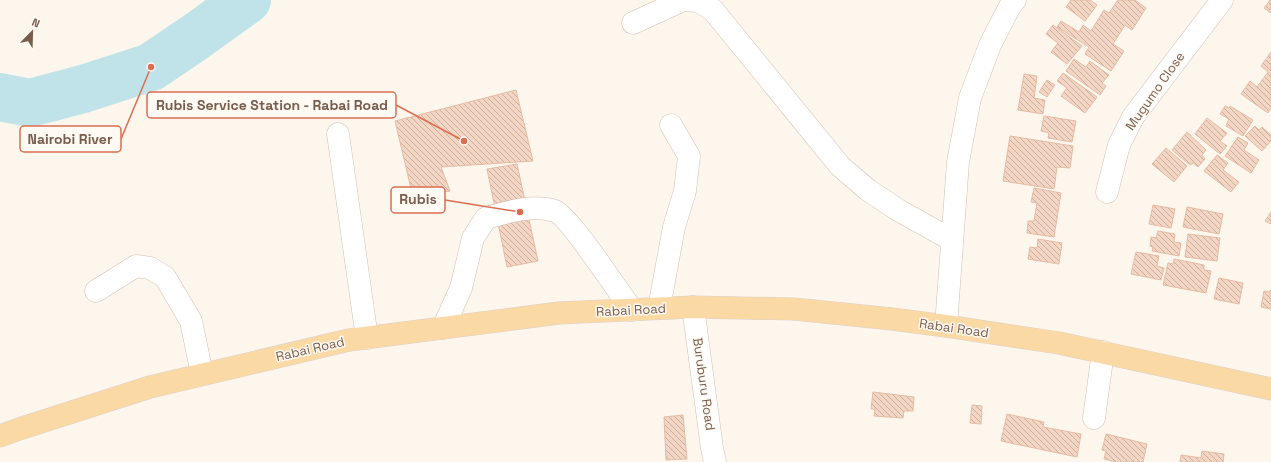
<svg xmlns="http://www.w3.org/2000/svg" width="1271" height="462" viewBox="0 0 1271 462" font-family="'Space Grotesk',sans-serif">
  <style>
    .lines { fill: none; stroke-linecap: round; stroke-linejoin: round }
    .river { stroke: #bfe3e8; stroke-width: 48 }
    .building { fill: url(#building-back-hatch); stroke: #e6bba3 }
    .minor-casing { stroke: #d1beb0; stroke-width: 23 }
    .major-casing { stroke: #dad1cd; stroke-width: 23 }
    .minor { stroke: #fff; stroke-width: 22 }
    .major { stroke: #fbd9a5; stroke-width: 22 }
    .labels { text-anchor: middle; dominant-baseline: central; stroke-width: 3; stroke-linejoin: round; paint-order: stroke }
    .street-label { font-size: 13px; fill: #7a5c4d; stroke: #fffaf3 }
    .leader { fill: none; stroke: #dc6d51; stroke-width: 1.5 }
    .callout-dot { fill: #dc6d51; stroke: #fffaf3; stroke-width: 1.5 }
    .callout { fill: #fffaf3; stroke: #dc6d51; stroke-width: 1.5 }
    .callout-label { font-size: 14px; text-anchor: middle; font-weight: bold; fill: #7a5c4d }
  </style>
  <defs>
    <pattern id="building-back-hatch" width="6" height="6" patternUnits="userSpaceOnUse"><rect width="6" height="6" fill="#f3d5c3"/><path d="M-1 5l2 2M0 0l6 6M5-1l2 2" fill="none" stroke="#cab0a1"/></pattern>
  </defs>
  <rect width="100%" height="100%" fill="#fdf6ec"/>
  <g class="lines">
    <polyline class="river" points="0,97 30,103 83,89 151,67 194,38 247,0"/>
  </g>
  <g class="building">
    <polygon points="1071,0 1090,0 1097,5 1085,21 1066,7"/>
    <polygon points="1118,0 1135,0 1146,8 1132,30 1125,25 1113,44 1124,51 1111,71 1085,54 1089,47 1057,27 1061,21 1079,32 1083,25 1091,31 1104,10 1109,13"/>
    <polygon points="1270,0 1271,0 1271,13 1264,8"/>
    <polygon points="1053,25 1082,46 1067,64 1051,52 1058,43 1046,34"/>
    <polygon points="1271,52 1271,108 1268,113 1241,94 1250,81 1257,87 1268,72 1261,66"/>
    <polygon points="1074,59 1086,67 1090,61 1109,75 1102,83 1106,86 1100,95 1066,71"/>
    <polygon points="1063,73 1097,97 1085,113 1061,96 1067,88 1057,81"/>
    <polygon points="1024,74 1037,76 1034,98 1045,100 1043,114 1018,110"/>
    <polygon points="1047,80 1055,85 1047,97 1039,92"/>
    <polygon points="516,90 533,161 441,167 450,191 413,197 395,121"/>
    <polygon points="1225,106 1229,108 1230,106 1253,120 1243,136 1226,126 1229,119 1220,114"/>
    <polygon points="1044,116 1076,121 1072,142 1048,138 1049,133 1041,131"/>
    <polygon points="1207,118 1227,133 1220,141 1227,146 1220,154 1195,134"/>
    <polygon points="1255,126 1259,130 1262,127 1271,135 1271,141 1262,151 1245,136"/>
    <polygon points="1187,132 1206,150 1202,155 1205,159 1198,167 1193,163 1190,165 1172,150"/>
    <polygon points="1010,136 1073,146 1070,168 1057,167 1054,189 1003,181"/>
    <polygon points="1238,137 1248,143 1244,150 1259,160 1251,173 1225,156"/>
    <polygon points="1166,148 1187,166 1174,182 1152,164"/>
    <polygon points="1217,155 1228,163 1223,170 1239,182 1231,192 1204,171"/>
    <polygon points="517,164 538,261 507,267 487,169"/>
    <polygon points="1034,188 1061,193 1054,237 1027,233 1028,221 1034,221 1037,203 1031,202"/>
    <polygon points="1153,205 1175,209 1171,228 1149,224"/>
    <polygon points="1187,207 1223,214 1219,234 1183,227"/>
    <polygon points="1271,212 1271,224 1265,221"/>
    <polygon points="1158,231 1175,234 1174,242 1181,243 1179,256 1152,251 1153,247 1150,246 1151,237 1156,238"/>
    <polygon points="1188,234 1220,238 1217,261 1185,257"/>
    <polygon points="1038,239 1062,243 1059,264 1028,259 1030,247 1037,248"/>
    <polygon points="1136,252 1159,256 1157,266 1164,268 1161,280 1131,274"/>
    <polygon points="1174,259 1204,265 1204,270 1211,271 1206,293 1163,285 1168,263 1173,264"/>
    <polygon points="1219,278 1243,283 1239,304 1214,299"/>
    <polygon points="1271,290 1271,309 1261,307 1264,291 1271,292"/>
    <polygon points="873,392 914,397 913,411 904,411 903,418 874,416 875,409 871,409"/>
    <polygon points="972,405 982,406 981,424 970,423"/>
    <polygon points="1007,414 1044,422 1043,427 1081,434 1077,457 1001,441"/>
    <polygon points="683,415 687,459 666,460 664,417"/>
    <polygon points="1106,434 1147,444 1143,462 1116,462 1104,459 1106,451 1102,450"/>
    <polygon points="1202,451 1224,454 1223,462 1180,462 1181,455 1201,458"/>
  </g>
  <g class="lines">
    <g class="minor-casing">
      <g id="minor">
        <polyline points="633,23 683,0 698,1 713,10 840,166 868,190 898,210 952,240"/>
        <polyline points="338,134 367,338"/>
        <polyline points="1107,192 1119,145 1133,117 1222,0"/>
        <polyline points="96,291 136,266 150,268 165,277 191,321 202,374"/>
        <polyline points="693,307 712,448 715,462"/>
        <polyline points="659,308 674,227 685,191 689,156 671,125"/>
        <polyline points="946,326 958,162 970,98 990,45 1010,6 1015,0"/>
        <path d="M443 328 461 288 473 238 486 218C507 212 533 204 555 211 569 216 620 294 632 310"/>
        <polyline points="1094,418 1103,352"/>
      </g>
    </g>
    <g class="major-casing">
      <polyline id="major" points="0,436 19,429 150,387 349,340 559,313 693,307 794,309 892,319 946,326 1059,343 1271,389"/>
    </g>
    <use href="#minor" class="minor"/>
    <use href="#major" class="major"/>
  </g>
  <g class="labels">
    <g class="street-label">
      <text transform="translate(1155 91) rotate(-55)">Mugumo Close</text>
      <text transform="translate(631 310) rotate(-3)">Rabai Road</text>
      <text transform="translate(954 328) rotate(8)">Rabai Road</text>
      <text transform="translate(310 349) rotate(-13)">Rabai Road</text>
      <text transform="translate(704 384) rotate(82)">Buruburu Road</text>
    </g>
  </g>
  <path class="leader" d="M464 141L396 105M151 67L121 139M520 212L445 200"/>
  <g class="callout-dot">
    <circle cx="464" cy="141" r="4"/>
    <circle cx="151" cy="67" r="4"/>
    <circle cx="520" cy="212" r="4"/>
  </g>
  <g class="callout">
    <rect x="147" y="92" width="249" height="26" rx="4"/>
    <rect x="20" y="126" width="101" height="26" rx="4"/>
    <rect x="391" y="187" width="54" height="26" rx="4"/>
  </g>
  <g class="callout-label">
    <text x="272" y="110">Rubis Service Station - Rabai Road</text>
    <text x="70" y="144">Nairobi River</text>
    <text x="418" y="204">Rubis</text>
  </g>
  <g transform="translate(32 32) rotate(23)" stroke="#fffaf3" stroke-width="3" paint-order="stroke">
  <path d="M0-3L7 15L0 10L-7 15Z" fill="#7a5c4d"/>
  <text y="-6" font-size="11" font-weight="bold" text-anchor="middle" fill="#7a5c4d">N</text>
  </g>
</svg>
